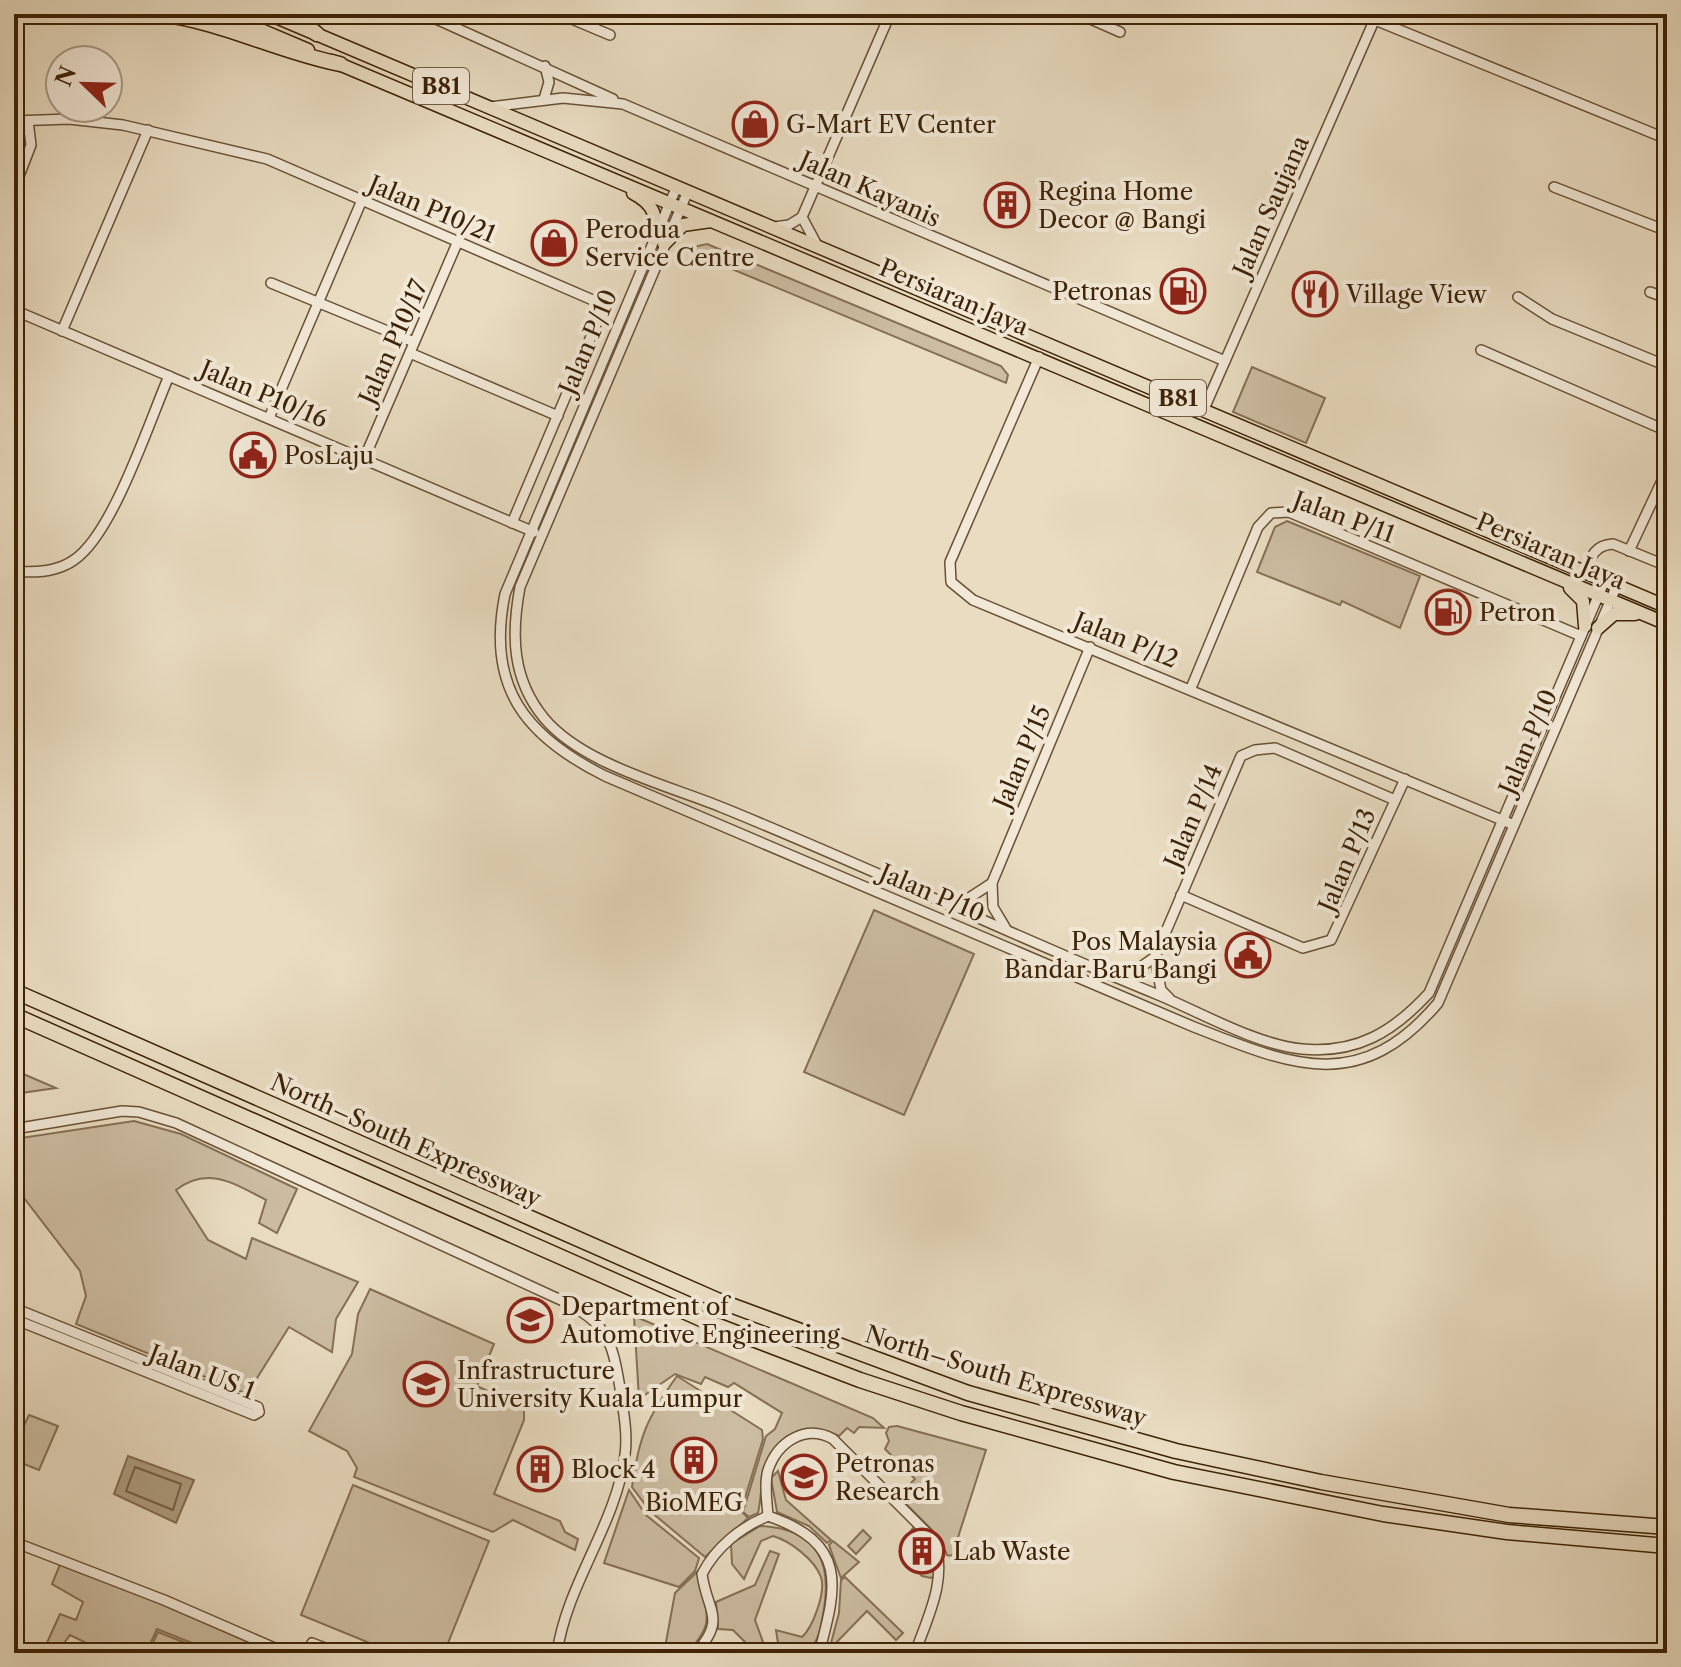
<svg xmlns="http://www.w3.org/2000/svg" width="1681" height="1667" viewBox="0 0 1681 1667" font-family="'Libre Caslon Text',serif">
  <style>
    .green { fill: #ccbca1; stroke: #856f53; stroke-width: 2 }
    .water { fill: #af9d81; stroke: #826c4f; stroke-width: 2 }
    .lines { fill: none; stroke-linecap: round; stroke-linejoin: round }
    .shore { stroke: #766043; stroke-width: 2 }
    .minor-casing { stroke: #695034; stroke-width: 12 }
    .major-casing { stroke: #3e2205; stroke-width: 15 }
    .highway-casing { stroke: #3e2205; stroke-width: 17 }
    .minor { stroke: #f1e8d7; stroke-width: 9 }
    .major { stroke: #e9dcc1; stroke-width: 12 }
    .highway { stroke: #e9dcc1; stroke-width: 14 }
    .labels { text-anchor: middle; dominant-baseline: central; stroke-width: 8; stroke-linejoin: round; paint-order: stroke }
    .shield { fill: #f1e8d7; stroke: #745d44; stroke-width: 2 }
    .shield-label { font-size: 22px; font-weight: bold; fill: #3e2205 }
    .poi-label { font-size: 24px; fill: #3e2205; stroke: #f1e8d7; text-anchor: start }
    .street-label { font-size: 24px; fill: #3e2205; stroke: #f1e8d7 }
  </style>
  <rect width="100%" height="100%" fill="#e9dcc1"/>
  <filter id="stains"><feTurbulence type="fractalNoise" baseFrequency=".0025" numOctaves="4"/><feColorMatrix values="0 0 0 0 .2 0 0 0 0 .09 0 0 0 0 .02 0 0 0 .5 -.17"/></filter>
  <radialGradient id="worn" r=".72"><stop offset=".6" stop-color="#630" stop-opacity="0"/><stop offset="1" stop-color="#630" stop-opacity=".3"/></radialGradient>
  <g class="green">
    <polygon points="707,244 1001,366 1008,375 1006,383 684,249"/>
    <polygon points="1252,367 1325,398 1306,443 1233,412"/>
    <polygon points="1287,521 1420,576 1400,628 1342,601 1340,605 1257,572 1275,527"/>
    <polygon points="874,910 974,954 904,1115 804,1072"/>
    <polygon points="14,1070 56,1088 14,1094"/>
    <path d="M134 1121 181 1134 297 1189 277 1233 259 1223 266 1200C235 1184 208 1165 176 1190L208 1240 246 1259 252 1238 358 1282 336 1319 332 1352 289 1327 247 1394 76 1324 86 1296 80 1271 14 1185V1139Z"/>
    <polygon points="370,1289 494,1344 477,1386 524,1408 524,1420 494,1494 560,1521 565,1532 578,1539 575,1550 513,1520 493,1532 354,1477 357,1468 347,1451 309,1431 352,1354 358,1314"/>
    <path d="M634 1316 873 1418 884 1428 859 1427 854 1433 847 1428 839 1436C809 1422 780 1430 767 1463 760 1479 762 1496 758 1513L749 1517 743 1512 766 1436 775 1429 782 1413 734 1383 728 1387 705 1377 701 1384 675 1374 639 1399Z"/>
    <path d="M677 1376 762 1430 763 1439 741 1511 748 1518 705 1557 650 1511 632 1487C639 1436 647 1418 677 1376Z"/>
    <polygon points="29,1415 58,1426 39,1470 14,1460 14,1446"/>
    <polygon points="897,1426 986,1450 952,1556 947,1555 939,1537 898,1496 915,1479 885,1449 889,1441 886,1433 889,1427"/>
    <polygon points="778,1471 786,1500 831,1540 827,1543 809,1526 777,1512 771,1478"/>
    <polygon points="353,1485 489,1541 444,1653 394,1653 301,1615"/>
    <polygon points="629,1490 646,1515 699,1558 695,1571 679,1587 604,1563"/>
    <path d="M760 1526C818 1529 833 1562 823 1614 821 1626 819 1641 810 1648L786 1649 778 1643 776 1630 802 1637C813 1627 826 1592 821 1577 814 1559 790 1541 773 1536L761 1541 744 1579 732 1564 731 1544Z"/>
    <path d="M914 1527 936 1550 934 1576 931 1578 922 1576 901 1554C908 1545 904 1537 914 1527Z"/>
    <polygon points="863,1530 871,1538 856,1554 848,1546"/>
    <polygon points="833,1541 859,1562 841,1578 829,1545"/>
    <polygon points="770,1551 779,1554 755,1620 767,1653 756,1653 733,1630 718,1629 716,1602 755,1585"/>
    <polygon points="61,1562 279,1653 217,1653 157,1629 146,1653 107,1653 70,1635 57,1653 45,1647 60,1614 76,1620 83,1602 52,1584"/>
    <path d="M698 1571C703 1612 720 1618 687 1653H664L675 1593Z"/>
    <polygon points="845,1577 903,1633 896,1640 867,1611 834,1645 831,1643 839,1613 841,1580"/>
    <polygon points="158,1632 211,1653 148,1653"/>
  </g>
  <polygon class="water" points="128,1456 194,1480 176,1523 114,1494"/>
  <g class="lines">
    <polygon class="shore" points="135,1467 181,1484 173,1510 126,1491"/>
    <g class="minor-casing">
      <g id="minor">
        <polyline points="425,14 613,99"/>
        <polyline points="560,14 610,35"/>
        <polyline points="1079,14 1120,32"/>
        <polyline points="1375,20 1667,139"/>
        <polyline points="544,99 549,82 545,66"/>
        <polyline points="490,107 563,98 623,104 1225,361"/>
        <polyline points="14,121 69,119 123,125 267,159 595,301 601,306 601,313 512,523"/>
        <path d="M677 186 505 594C486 687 525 736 605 776L1194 1027C1291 1065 1359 1096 1438 1003L1617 585"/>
        <polyline points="1554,187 1667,231"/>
        <polyline points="14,189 31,145 28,121"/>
        <path d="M688 191 520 587C511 635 512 679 544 718 582 764 667 785 721 807 869 867 1013 936 1161 996 1203 1014 1258 1045 1302 1049 1357 1054 1393 1032 1429 993L1605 580"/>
        <polyline points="802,217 817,245"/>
        <polyline points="774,227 789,225 802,217 890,14"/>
        <polyline points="271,283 414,342"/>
        <polyline points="1650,292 1667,298"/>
        <polyline points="1518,297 1552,319 1667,366"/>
        <polyline points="14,310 534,532"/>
        <polyline points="62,331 148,130"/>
        <polyline points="1481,350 1667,431"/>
        <polyline points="410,353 558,416"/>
        <polyline points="1039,357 950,562 951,582 973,600 1514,825"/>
        <polyline points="1204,409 1377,14"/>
        <polyline points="269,418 362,200"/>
        <polyline points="364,459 458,241"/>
        <polyline points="1629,551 1667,470"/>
        <path d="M14 571C33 573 57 572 74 560 113 534 149 422 169 376"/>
        <path d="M1585 572C1591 556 1595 545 1613 544L1667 566"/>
        <polyline points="1191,688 1258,527 1271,513 1289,512 1581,636"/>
        <polyline points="1181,895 1303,948 1331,940 1405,779"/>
        <polyline points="950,901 969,898 992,883"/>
        <polyline points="1005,927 993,907 992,883 1090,647"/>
        <polyline points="1155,957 1161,990 1169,998"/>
        <polyline points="1117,977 1128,976 1155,957 1241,756 1255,750 1275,748 1395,800"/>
        <path d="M14 1129 122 1111 139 1112 176 1123 563 1301C607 1324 612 1339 620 1388 623 1409 628 1433 625 1455 616 1525 567 1583 557 1653"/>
        <polyline points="14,1308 258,1407 259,1412"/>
        <polyline points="14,1319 254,1415 259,1412"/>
        <path d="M768 1516C767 1501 764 1484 768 1470 778 1441 806 1424 833 1439L934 1540C948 1579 928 1616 915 1653"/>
        <polyline points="14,1542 164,1600 286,1653"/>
        <polyline points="306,1653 312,1643 338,1653"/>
        <path d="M696 1653C727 1618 707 1612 702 1574 716 1547 741 1527 768 1516 847 1543 838 1584 819 1653"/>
      </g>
    </g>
    <g class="major-casing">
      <g id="major">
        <polyline points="223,14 308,50"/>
        <polyline points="269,14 1667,607"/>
        <polyline points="332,61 1667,624"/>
        <path d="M633 193C654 204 658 216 654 239"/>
        <polyline points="664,244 683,225 711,221"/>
        <polyline points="1570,588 1583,601 1585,626"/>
        <polyline points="1598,628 1614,614 1635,614"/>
      </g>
    </g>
    <g class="highway-casing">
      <g id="highway">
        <path d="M161 14C223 22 279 52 340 64"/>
        <polyline points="292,14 317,34"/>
        <polyline points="14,991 717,1300 968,1393 1176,1451 1321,1482 1509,1515 1667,1527"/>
        <polyline points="14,1015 708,1322 860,1380 961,1413 1174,1472 1383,1514 1507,1532 1667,1546"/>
      </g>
    </g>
    <use href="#minor" class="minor"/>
    <use href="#major" class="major"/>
    <use href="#highway" class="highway"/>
  </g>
  <defs>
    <g id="shop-ring" transform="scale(2.3)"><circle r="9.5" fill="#f1e8d7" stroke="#8f2418" stroke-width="1.5"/><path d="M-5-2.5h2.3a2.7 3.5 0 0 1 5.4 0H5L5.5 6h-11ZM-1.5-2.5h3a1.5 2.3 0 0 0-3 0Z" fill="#8f2418"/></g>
    <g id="building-ring" transform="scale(2.3)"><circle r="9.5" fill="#f1e8d7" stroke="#8f2418" stroke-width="1.5"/><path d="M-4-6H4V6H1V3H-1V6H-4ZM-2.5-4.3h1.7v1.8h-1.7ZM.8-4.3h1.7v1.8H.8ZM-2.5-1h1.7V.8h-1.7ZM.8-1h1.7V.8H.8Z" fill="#8f2418"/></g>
    <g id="fuel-ring" transform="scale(2.3)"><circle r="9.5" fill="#f1e8d7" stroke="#8f2418" stroke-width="1.5"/><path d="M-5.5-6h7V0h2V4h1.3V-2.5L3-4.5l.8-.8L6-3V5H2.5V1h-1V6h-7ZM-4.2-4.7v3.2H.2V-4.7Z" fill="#8f2418"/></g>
    <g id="restaurant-ring" transform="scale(2.3)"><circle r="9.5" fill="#f1e8d7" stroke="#8f2418" stroke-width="1.5"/><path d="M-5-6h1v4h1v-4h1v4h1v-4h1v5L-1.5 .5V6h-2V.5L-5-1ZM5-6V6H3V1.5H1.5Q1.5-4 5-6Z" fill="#8f2418"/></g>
    <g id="civic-ring" transform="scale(2.3)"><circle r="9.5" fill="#f1e8d7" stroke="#8f2418" stroke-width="1.5"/><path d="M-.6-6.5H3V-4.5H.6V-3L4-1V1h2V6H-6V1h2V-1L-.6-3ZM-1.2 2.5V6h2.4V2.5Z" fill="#8f2418"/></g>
    <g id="university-ring" transform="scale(2.3)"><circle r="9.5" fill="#f1e8d7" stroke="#8f2418" stroke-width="1.5"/><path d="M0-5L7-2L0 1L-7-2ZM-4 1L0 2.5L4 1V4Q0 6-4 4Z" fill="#8f2418"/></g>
  </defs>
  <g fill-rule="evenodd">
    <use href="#shop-ring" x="755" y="124"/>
    <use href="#building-ring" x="1007" y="205"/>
    <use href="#shop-ring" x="554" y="243"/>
    <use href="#fuel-ring" x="1183" y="291"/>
    <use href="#restaurant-ring" x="1315" y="294"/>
    <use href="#civic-ring" x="253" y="455"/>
    <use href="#fuel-ring" x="1448" y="612"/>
    <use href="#civic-ring" x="1248" y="955"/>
    <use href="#university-ring" x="530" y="1320"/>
    <use href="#university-ring" x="426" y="1384"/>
    <use href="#building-ring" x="694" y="1460"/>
    <use href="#building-ring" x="540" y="1469"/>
    <use href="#university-ring" x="804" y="1477"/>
    <use href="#building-ring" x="922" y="1551"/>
  </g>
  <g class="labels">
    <g class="shield">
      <rect x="413" y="68" width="56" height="36" rx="6"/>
      <rect x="1150" y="380" width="56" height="36" rx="6"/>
    </g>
    <g class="shield-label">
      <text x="441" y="86">B81</text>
      <text x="1178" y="398">B81</text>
    </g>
    <g class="poi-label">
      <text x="786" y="124">G-Mart EV Center</text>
      <text x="1038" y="191">Regina Home<tspan x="1038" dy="28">Decor @ Bangi</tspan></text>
      <text x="585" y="229">Perodua<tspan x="585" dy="28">Service Centre</tspan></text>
      <text x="1152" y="291" text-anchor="end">Petronas</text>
      <text x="1346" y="294">Village View</text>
      <text x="284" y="455">PosLaju</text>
      <text x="1479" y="612">Petron</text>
      <text x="1217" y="941" text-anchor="end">Pos Malaysia<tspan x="1217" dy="28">Bandar Baru Bangi</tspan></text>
      <text x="561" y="1306">Department of<tspan x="561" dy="28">Automotive Engineering</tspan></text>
      <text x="457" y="1370">Infrastructure<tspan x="457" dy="28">University Kuala Lumpur</tspan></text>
      <text x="835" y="1463">Petronas<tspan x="835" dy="28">Research</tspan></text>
      <text x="571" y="1469">Block 4</text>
      <text x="694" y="1502" text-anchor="middle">BioMEG</text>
      <text x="953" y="1551">Lab Waste</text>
    </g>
    <g class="street-label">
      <text transform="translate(870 189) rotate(24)">Jalan Kayanis</text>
      <text transform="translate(1271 206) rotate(-66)">Jalan Saujana</text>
      <text transform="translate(432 209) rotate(23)">Jalan P10/21</text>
      <text transform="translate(954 297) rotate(23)">Persiaran Jaya</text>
      <text transform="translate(393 342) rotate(-66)">Jalan P10/17</text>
      <text transform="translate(588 342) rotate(-67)">Jalan P/10</text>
      <text transform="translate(264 394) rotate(23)">Jalan P10/16</text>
      <text transform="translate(1344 517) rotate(20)">Jalan P/11</text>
      <text transform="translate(1551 551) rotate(23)">Persiaran Jaya</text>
      <text transform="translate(1126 640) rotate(22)">Jalan P/12</text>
      <text transform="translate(1528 742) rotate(-67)">Jalan P/10</text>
      <text transform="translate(1022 757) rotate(-67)">Jalan P/15</text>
      <text transform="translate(1193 816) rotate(-67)">Jalan P/14</text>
      <text transform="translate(1347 860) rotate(-67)">Jalan P/13</text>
      <text transform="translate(932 893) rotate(23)">Jalan P/10</text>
      <text transform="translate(406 1140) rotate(24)">North–South Expressway</text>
      <text transform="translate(202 1372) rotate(21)">Jalan US 1</text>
      <text transform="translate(1006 1376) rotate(17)">North–South Expressway</text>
    </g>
  </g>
  <rect width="1681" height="1667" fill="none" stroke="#e9dcc1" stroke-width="48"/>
  <rect x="16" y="16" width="1649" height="1635" fill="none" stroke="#3e2205" stroke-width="4"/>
  <rect x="24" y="24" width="1633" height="1619" fill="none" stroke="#3e2205" stroke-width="2"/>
  <g transform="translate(84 84) rotate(293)"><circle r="38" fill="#f1e8d7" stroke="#a99983" stroke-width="2"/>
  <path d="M0-6L14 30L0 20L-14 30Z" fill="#8f2418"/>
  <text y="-12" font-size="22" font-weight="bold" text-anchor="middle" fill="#3e2205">N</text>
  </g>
  <rect width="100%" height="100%" filter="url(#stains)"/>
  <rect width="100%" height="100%" fill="url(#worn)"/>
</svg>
